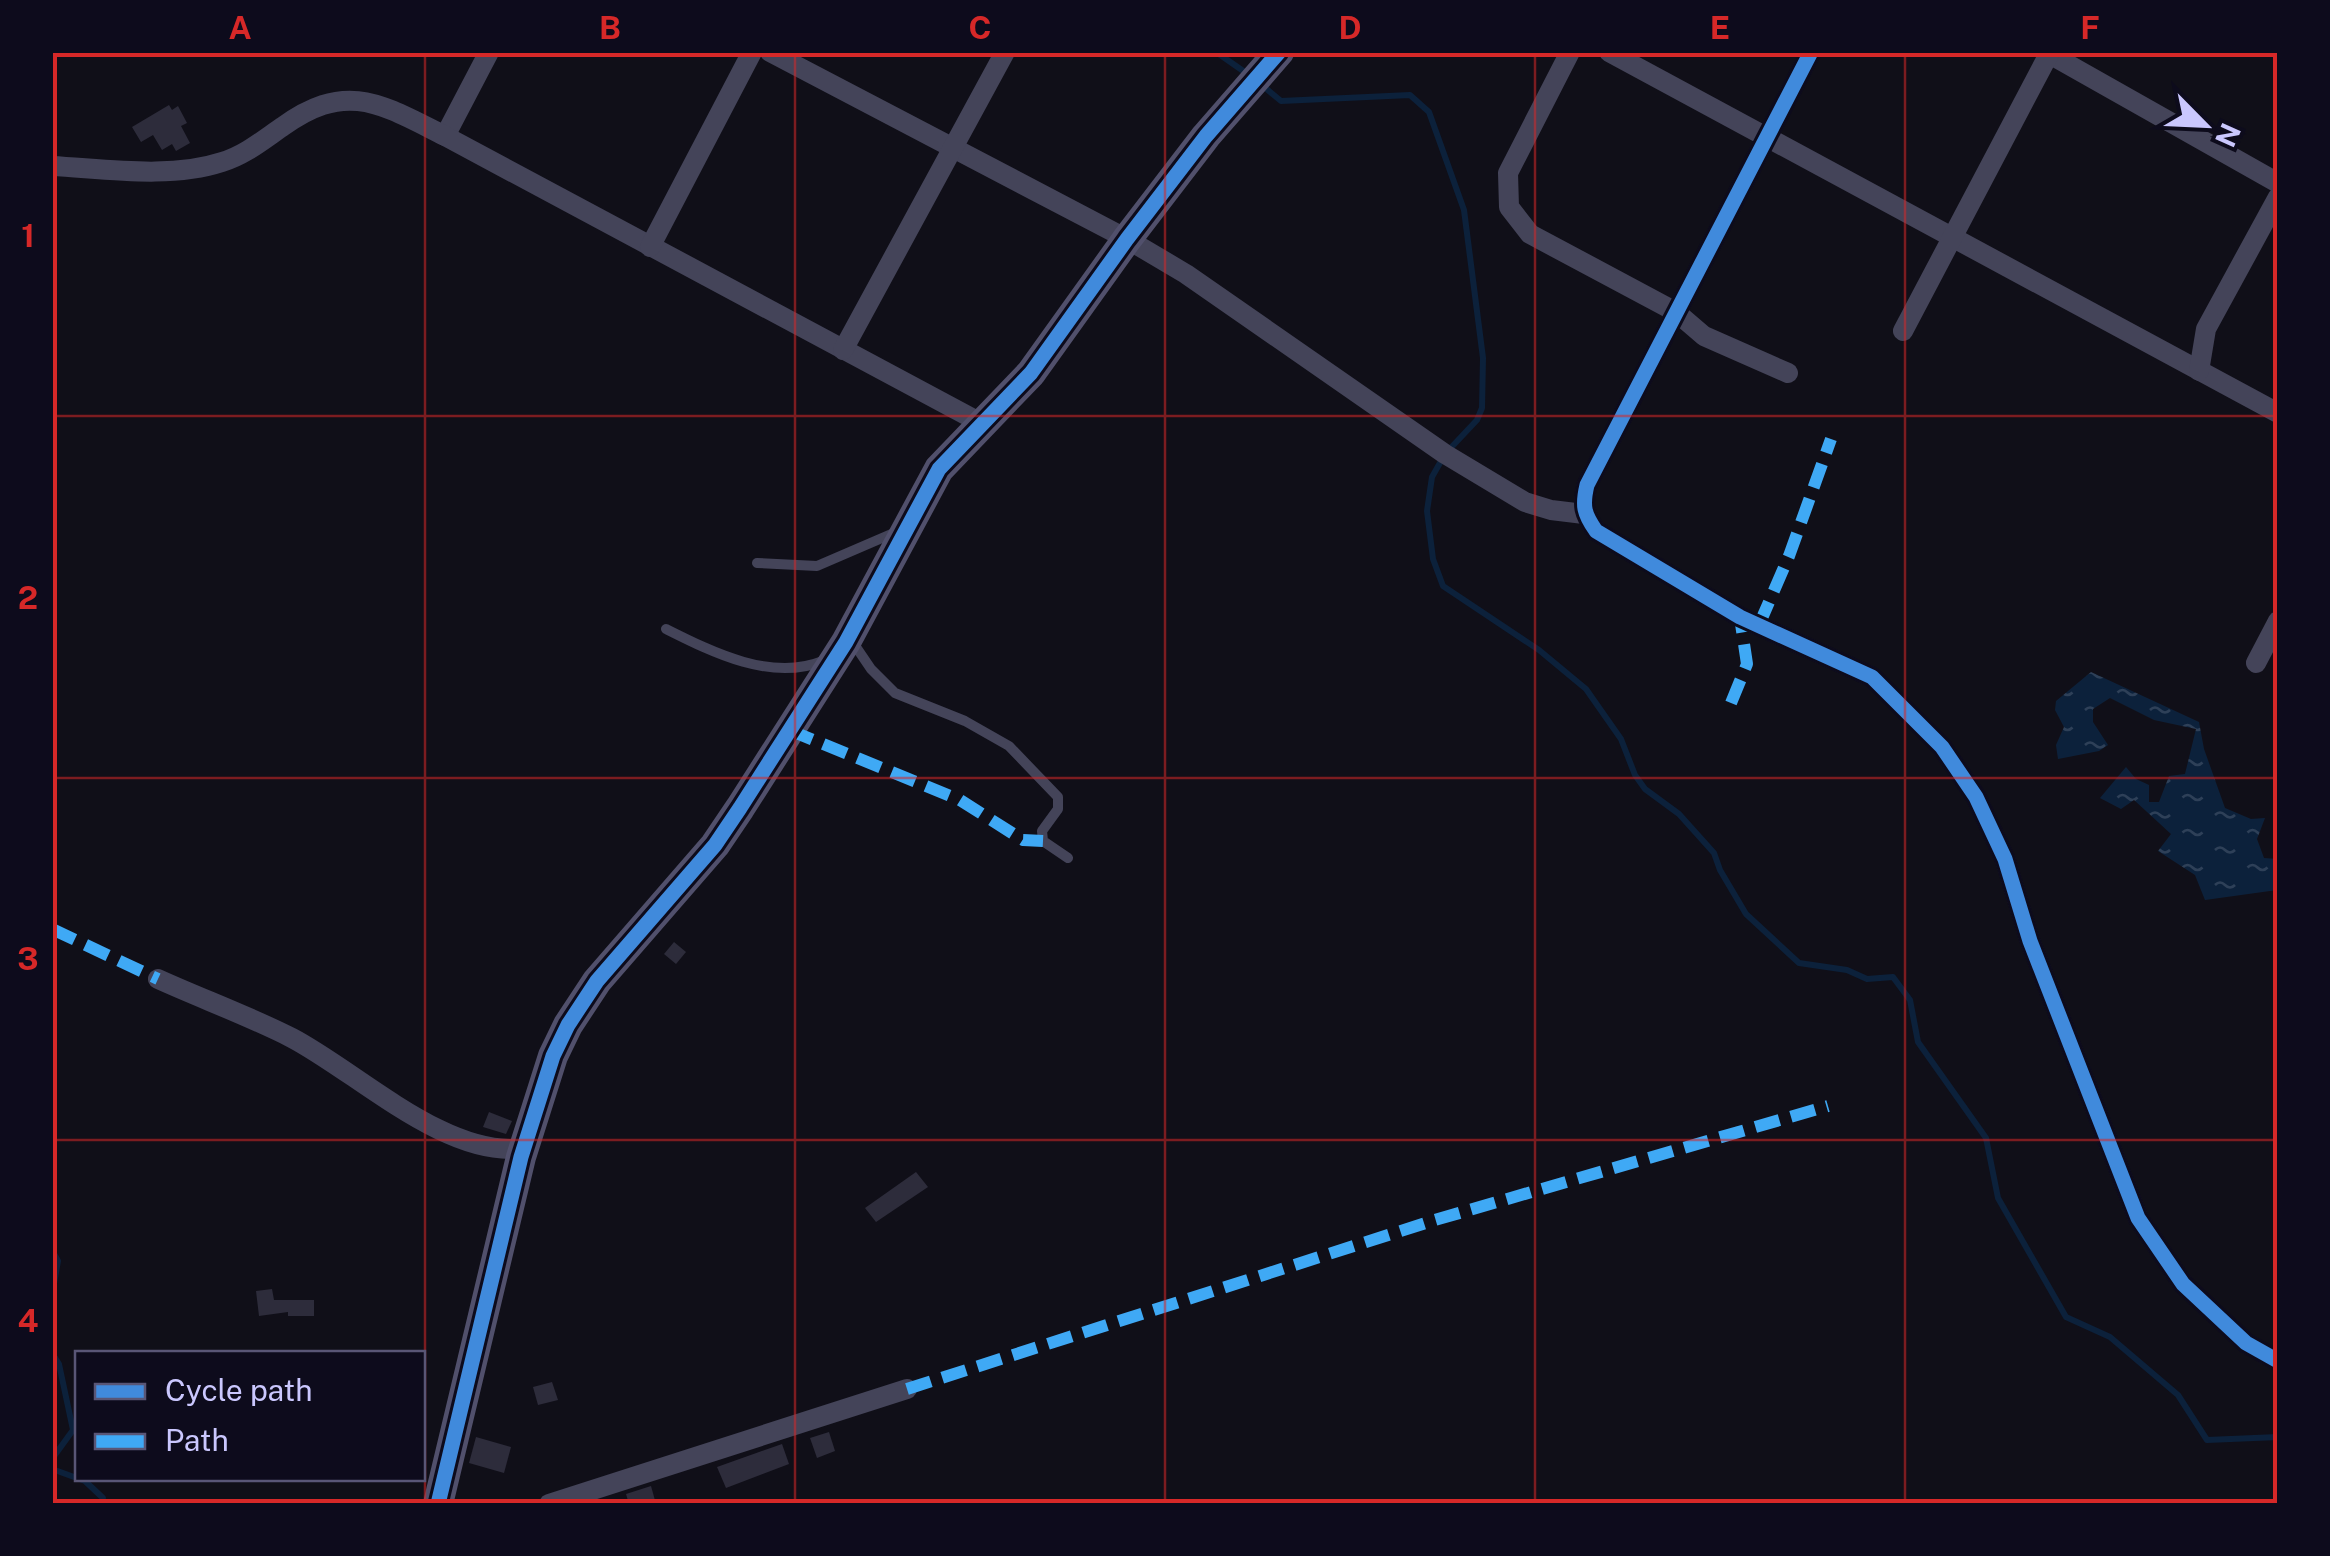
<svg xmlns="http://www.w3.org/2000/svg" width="2330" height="1556" viewBox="0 0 2330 1556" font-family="'Public Sans',sans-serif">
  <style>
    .water { fill: url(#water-ripples) }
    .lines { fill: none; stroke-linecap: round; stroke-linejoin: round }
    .stream { stroke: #0c213b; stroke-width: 6 }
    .building { fill: #2d2c3b }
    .lane { stroke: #444459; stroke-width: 10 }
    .street { stroke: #444459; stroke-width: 20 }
    .secondary { stroke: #51506c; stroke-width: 30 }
    .quiet { stroke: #3fa9f5; stroke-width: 12; stroke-dasharray: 25 12; stroke-linecap: butt }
    .cycleway-casing { stroke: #0d0b1c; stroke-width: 21 }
    .cycleway { stroke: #408adc; stroke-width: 15 }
    .grid { fill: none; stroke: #d62828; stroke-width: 2.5; stroke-opacity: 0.55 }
    .neatline { fill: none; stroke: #d62828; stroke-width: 4 }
    .grid-label { font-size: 32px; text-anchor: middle; font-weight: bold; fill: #d62828 }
  </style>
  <defs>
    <pattern id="water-ripples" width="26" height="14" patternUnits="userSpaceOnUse" patternTransform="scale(2.5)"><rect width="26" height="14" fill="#0c213b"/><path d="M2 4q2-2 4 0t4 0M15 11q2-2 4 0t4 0" fill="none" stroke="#2e4058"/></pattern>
  </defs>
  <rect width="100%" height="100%" fill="#100f18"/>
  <polygon class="water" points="2091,672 2199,722 2204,749 2225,808 2251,819 2265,818 2257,839 2264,858 2277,859 2277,890 2205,900 2195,875 2158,851 2171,834 2134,800 2121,809 2100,798 2126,767 2136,779 2149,785 2149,802 2159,802 2169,776 2185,774 2196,729 2154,720 2110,698 2093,709 2093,722 2108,745 2099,751 2058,759 2056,745 2064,727 2055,710 2056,701"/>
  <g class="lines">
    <g class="stream">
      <polyline points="1216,52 1249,75"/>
      <polyline points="1263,86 1281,101 1410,95 1429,112 1464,210 1483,358 1482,408 1477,420 1445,454 1432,477 1427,511 1433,559 1443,586 1539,650 1586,689 1621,739 1635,775 1645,789 1679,814 1714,853 1720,870 1746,914 1799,963 1847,970 1867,979 1893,977 1910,1000 1918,1042 1986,1138 1998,1198 2066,1317 2110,1337 2178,1395 2207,1440 2278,1437"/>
      <polyline points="52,1250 58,1261 52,1295"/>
      <polyline points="52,1353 59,1364 73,1430 52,1459"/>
      <polyline points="52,1469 85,1481 103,1498 101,1504"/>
    </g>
  </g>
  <g class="building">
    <polygon points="169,105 172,110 178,106 187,123 181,126 190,143 176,151 172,144 162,150 153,135 141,142 132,127"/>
    <polygon points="674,942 686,952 676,964 664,954"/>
    <polygon points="489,1112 512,1121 506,1134 483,1127"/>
    <polygon points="916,1172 928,1187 876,1222 865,1208"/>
    <polygon points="272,1289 274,1300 314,1300 314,1316 288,1316 288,1312 259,1316 256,1291"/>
    <polygon points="552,1382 558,1400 538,1405 533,1387"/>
    <polygon points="829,1432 835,1451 817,1458 810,1438"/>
    <polygon points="476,1437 511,1447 504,1473 469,1463"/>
    <polygon points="782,1444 789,1464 726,1488 717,1467"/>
    <polygon points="651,1486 656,1504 629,1504 626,1494"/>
  </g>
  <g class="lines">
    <g class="lane">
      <polyline points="757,563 817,566 896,532"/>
      <path d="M666 629C712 652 771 682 823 661"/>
      <polyline points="852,641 871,669 895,693 965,721 1009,746 1058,797 1058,809 1042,831 1043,841 1068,858"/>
    </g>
    <g class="street">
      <polyline points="770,52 1127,239 1186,274 1445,454 1525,502 1551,510 1584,514"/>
      <polyline points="1570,52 1508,173 1509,207 1530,234 1676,312 1704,336 1788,373"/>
      <polyline points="1609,52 2278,413"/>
      <path d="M1811 52 1587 485C1582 506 1584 514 1596 531L1740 617 1872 677 1942 747 1976 797 2005 859 2030 941 2138 1218 2183 1284 2246 1343 2278 1361"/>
      <polyline points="2046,52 2278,183"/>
      <polyline points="445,136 489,52"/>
      <path d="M52 166C107 169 170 179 222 162 245 155 263 140 282 127 347 80 381 104 445 136L981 423"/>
      <polyline points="650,247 752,52"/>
      <polyline points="1903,331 2050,52"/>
      <polyline points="843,350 1005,52"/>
      <polyline points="2199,371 2206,329 2278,197"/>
      <polyline points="2256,663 2278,621"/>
      <path d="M158 979C202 999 249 1016 292 1038 357 1072 447 1159 523 1148"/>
      <polyline points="549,1504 907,1389"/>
    </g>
    <polyline class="secondary" points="438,1504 521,1157 553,1056 568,1025 597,981 715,845 740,808 846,642 939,469 1031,373 1127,239 1206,136 1279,52"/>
    <g class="quiet">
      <polyline points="1759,625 1789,556 1831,439"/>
      <polyline points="1731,703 1747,664 1740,617"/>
      <polyline points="789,730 960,800 1023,840 1043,841"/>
      <polyline points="52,929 158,979"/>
      <polyline points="907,1389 1435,1220 1828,1106"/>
    </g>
    <g class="cycleway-casing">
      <g id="cycleway">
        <path d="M1811 52 1587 485C1582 506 1584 514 1596 531L1740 617 1872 677 1942 747 1976 797 2005 859 2030 941 2138 1218 2183 1284 2246 1343 2278 1361"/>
        <polyline points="438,1504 521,1157 553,1056 568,1025 597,981 715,845 740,808 846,642 939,469 1031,373 1127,239 1206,136 1279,52"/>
      </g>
    </g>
    <use href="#cycleway" class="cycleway"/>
  </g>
  <path class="grid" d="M425 52V1504M795 52V1504M1165 52V1504M1535 52V1504M1905 52V1504M52 416H2278M52 778H2278M52 1140H2278"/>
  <rect width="2330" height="1556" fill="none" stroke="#0d0b1c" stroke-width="110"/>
  <rect x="75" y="1351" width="350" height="130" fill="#0d0b1c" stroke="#595676" stroke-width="2.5"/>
  <rect x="95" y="1384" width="50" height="15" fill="#408adc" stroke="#595676" stroke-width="2.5"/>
  <text x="165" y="1401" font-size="30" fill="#cac7fe">Cycle path</text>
  <rect x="95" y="1434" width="50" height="15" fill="#3fa9f5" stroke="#595676" stroke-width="2.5"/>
  <text x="165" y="1451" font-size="30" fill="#cac7fe">Path</text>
  <g transform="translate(2205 125) rotate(114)" stroke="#0d0b1c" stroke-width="8" paint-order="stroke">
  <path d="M0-8L18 38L0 25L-18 38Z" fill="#cac7fe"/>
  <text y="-15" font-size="28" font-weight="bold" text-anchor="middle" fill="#cac7fe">N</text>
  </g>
  <rect x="55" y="55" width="2220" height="1446" class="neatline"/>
  <g class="grid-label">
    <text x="240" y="39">A</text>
    <text x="610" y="39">B</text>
    <text x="980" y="39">C</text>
    <text x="1350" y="39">D</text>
    <text x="1720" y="39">E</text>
    <text x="2090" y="39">F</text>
    <text x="28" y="247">1</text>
    <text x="28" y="609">2</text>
    <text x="28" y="970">3</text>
    <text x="28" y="1332">4</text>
  </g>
</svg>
